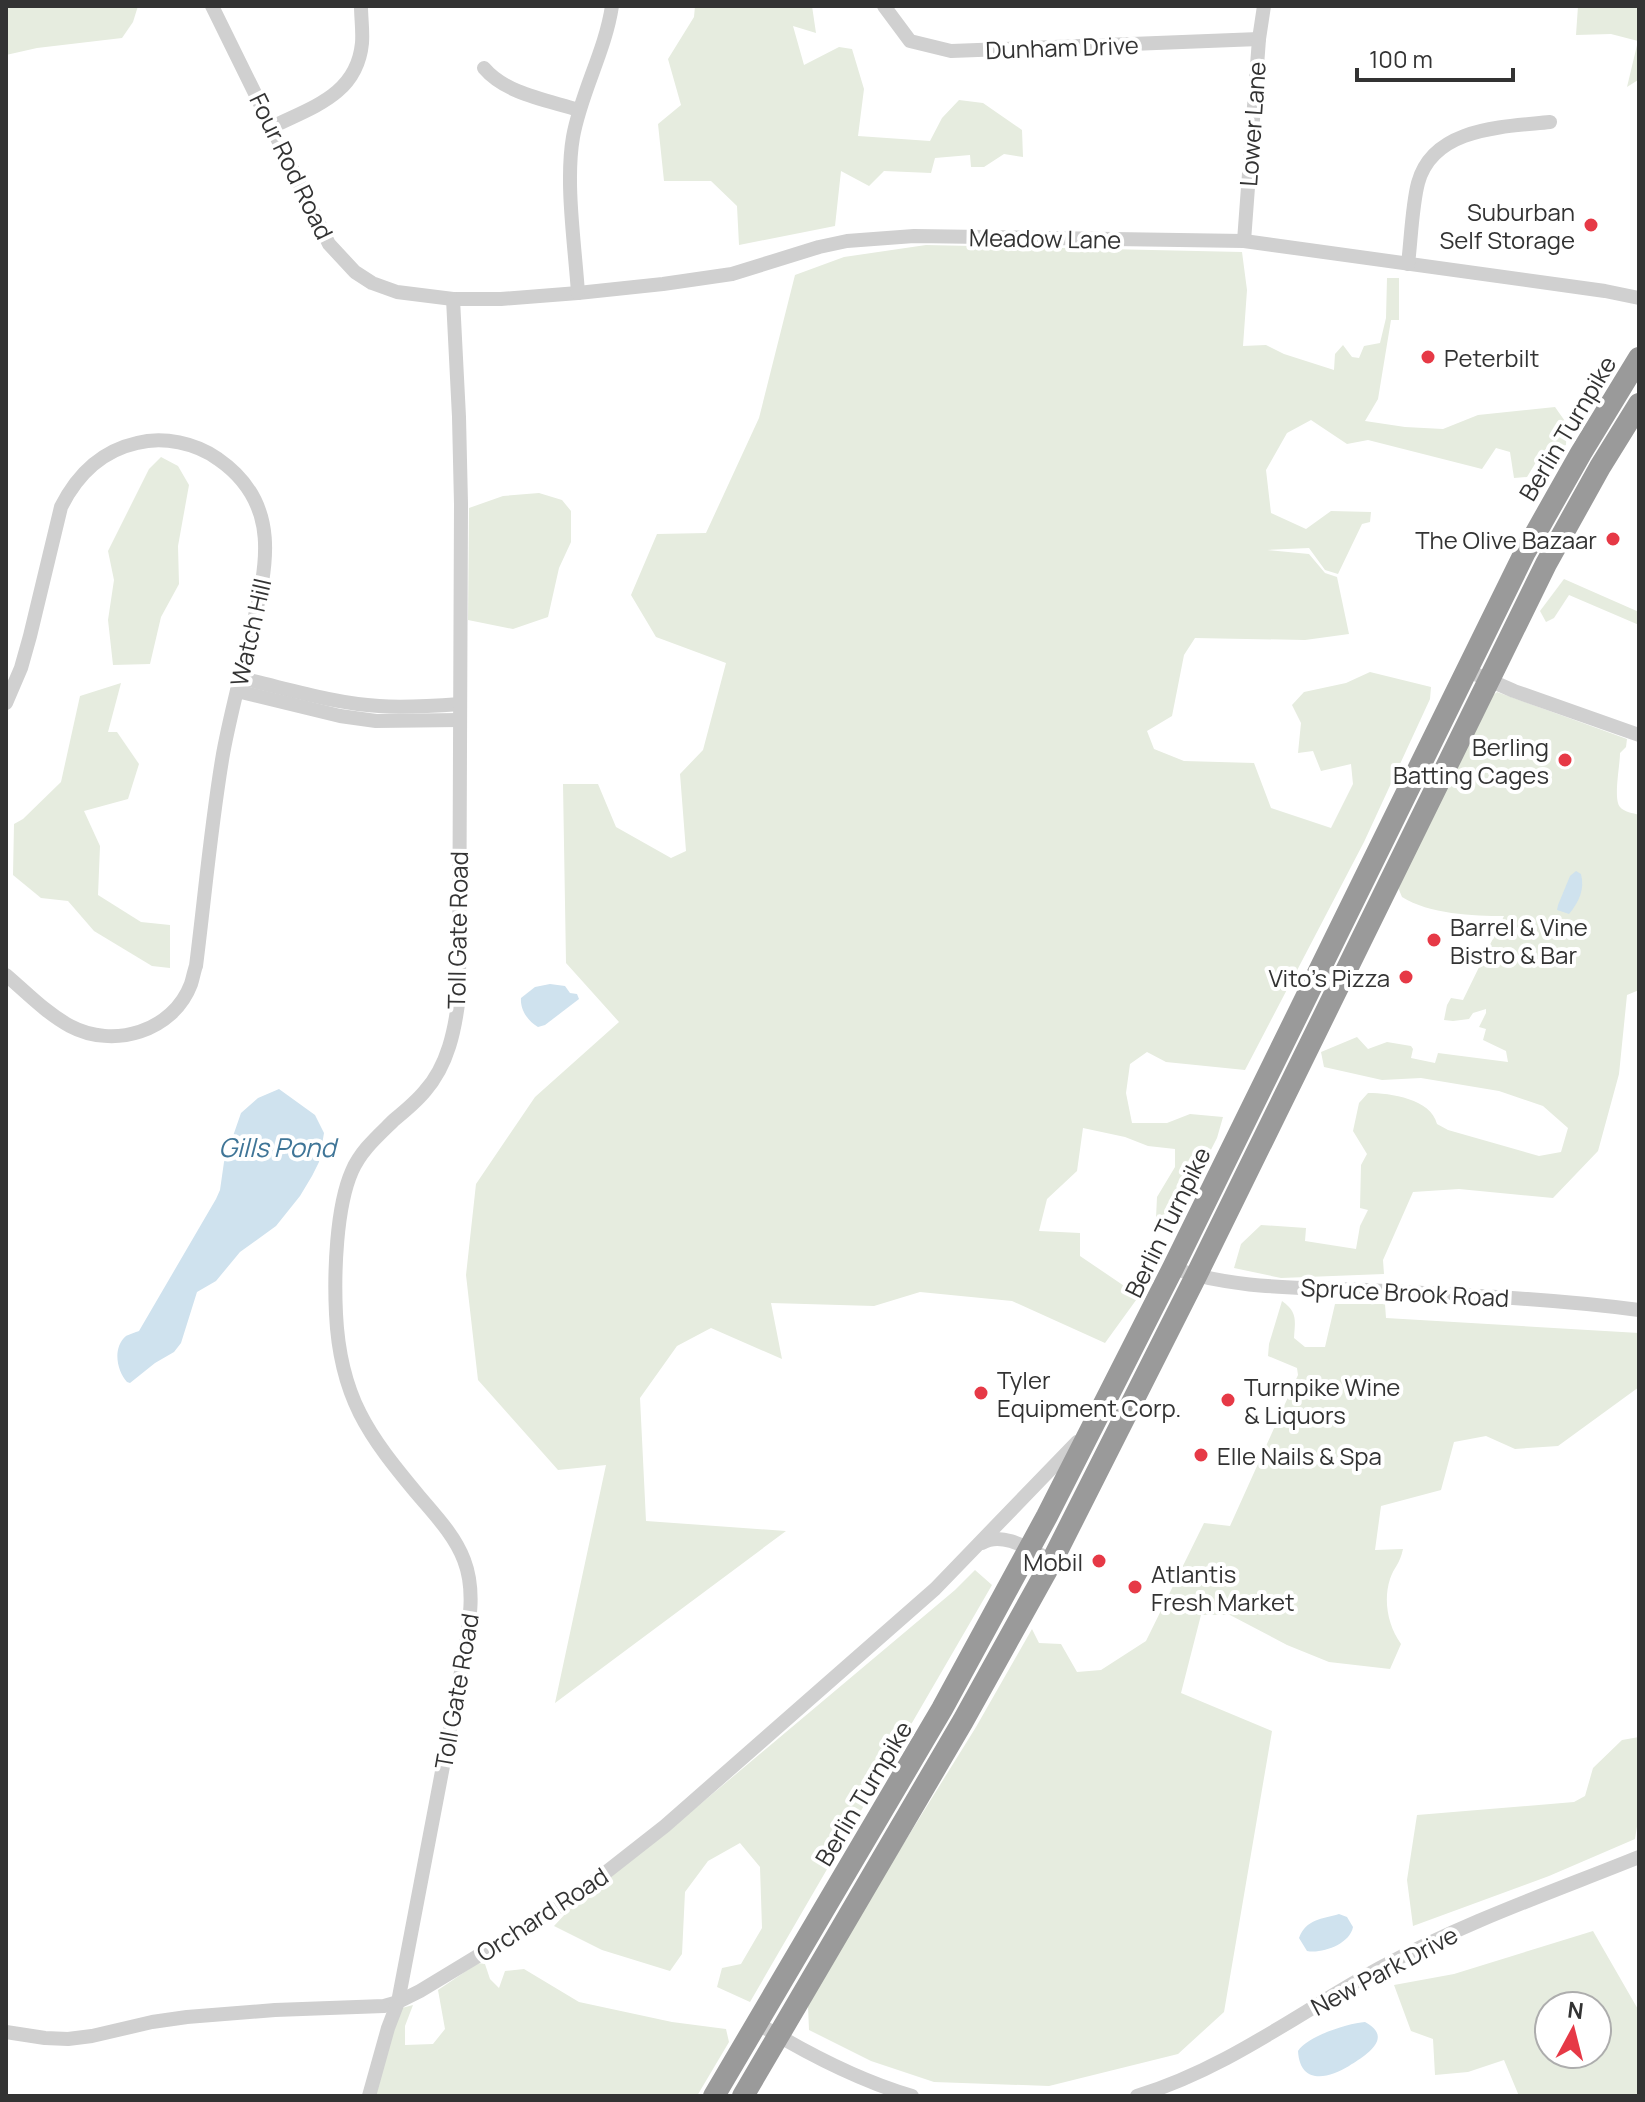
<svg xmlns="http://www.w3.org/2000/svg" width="1645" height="2102" viewBox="0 0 1645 2102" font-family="Manrope,sans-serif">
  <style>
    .green { fill: #e6ecdf; fill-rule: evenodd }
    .water { fill: #cfe2ee }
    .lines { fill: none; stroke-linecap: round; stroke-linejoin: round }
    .minor { stroke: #d0d0d0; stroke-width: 14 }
    .highway { stroke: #9a9a9a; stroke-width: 22 }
    .poi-dot { fill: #e63946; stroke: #fff; stroke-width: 3 }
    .labels { text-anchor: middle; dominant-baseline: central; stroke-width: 8; stroke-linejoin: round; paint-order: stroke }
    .street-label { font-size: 24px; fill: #333; stroke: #fff }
    .poi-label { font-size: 24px; fill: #333; stroke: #fff; text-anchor: start }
    .water-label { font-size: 26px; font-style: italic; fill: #3f7597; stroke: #fff }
  </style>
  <rect width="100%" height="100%" fill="#fff"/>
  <g class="green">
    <polygon points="6,6 138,6 133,22 122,38 37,48 6,55"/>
    <polygon points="695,6 812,6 816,33 793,26 804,65 839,47 852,49 864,89 858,136 930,141 942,118 959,100 983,103 1022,130 1023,157 1004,154 984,167 971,167 970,155 935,158 931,173 884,171 869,186 841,171 835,226 739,245 737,206 711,181 664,181 658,124 681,105 668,59 694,17"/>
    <polygon points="1578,6 1639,6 1638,80 1627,87 1638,41 1611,34 1576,35"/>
    <polygon points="926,245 1242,252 1247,290 1243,346 1266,345 1284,354 1334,370 1335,354 1343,345 1352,357 1359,358 1364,346 1380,343 1386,318 1387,278 1399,278 1399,320 1391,320 1378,399 1365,421 1405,427 1443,429 1478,415 1555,407 1567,424 1566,445 1541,454 1527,477 1514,478 1510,452 1496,448 1482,469 1368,440 1347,444 1311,420 1287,433 1266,470 1271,513 1306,529 1331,511 1371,512 1370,522 1362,524 1338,574 1325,570 1309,548 1267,550 1309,554 1325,573 1337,577 1349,634 1305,640 1195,638 1184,655 1172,716 1147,731 1154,749 1184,761 1254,763 1271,808 1331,828 1353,784 1351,764 1321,771 1313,751 1298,753 1301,723 1292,705 1304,692 1346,683 1370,672 1431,687 1430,699 1364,842 1245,1070 1166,1062 1147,1052 1130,1064 1126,1093 1132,1123 1167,1123 1190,1114 1223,1117 1217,1138 1174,1222 1156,1218 1157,1197 1175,1167 1175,1149 1148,1146 1125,1137 1083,1128 1077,1171 1047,1199 1039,1231 1080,1233 1080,1256 1139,1296 1105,1343 1012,1301 920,1292 874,1306 771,1303 782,1359 711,1328 677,1346 640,1398 646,1521 786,1531 555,1703 606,1465 558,1470 478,1380 466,1275 476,1184 535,1097 619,1022 566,963 563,784 598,784 616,827 671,858 686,851 680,774 703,750 726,663 656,637 631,595 657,534 706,533 759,418 795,275 844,257"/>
    <polygon points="161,457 178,466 189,485 178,546 179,584 161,617 150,664 113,665 108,620 114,580 108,551 149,469"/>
    <polygon points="539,493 562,500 571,511 571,542 559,568 548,617 513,629 468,620 469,508 503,496"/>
    <polygon points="1564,579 1639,612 1639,625 1569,595 1554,618 1546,622 1540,611"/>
    <polygon points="121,683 108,732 117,732 139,764 128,799 84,811 100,846 98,895 141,922 170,925 170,968 152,966 94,931 68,901 41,898 13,875 14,824 23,819 61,782 80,696"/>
    <path d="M1497 692 1627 739 1626 747 1620 753C1620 766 1613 799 1620 807 1624 812 1633 813 1639 815V990L1627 995 1619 1074 1598 1151 1553 1198 1459 1189 1413 1192 1383 1260 1384 1274 1281 1278 1234 1268 1241 1244 1261 1225 1306 1228 1305 1241 1356 1249 1360 1226 1368 1210 1360 1208 1361 1165 1367 1154 1353 1131 1359 1103 1368 1093C1391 1093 1431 1099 1437 1124L1448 1130 1539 1156 1561 1152 1568 1128 1543 1106 1499 1091 1421 1078 1382 1080 1324 1067 1321 1052 1357 1037 1368 1049 1387 1042 1411 1046 1413 1049 1411 1058 1435 1063 1438 1053 1508 1062 1506 1051 1483 1040 1486 1029 1479 1027 1486 1013V1009L1473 1013 1469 1019 1453 1021 1444 1020 1447 1005 1451 998 1463 1000 1504 916C1473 916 1429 914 1402 897L1397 885 1492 696Z"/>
    <path d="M1282 1301C1298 1312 1295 1321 1294 1338L1305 1347H1325L1335 1304H1385L1386 1318 1639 1333V1387L1558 1446 1515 1449 1486 1436 1454 1442 1441 1490 1381 1506 1375 1550 1403 1549C1400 1564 1394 1567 1390 1579 1383 1601 1388 1626 1401 1644L1390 1669 1329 1662 1287 1645 1230 1615H1201L1181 1693 1272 1731 1224 2012 1178 2054 1049 2086 934 2082 871 2061 809 2030 808 2006 871 1896 976 1727 1032 1629 1039 1643 1061 1644 1077 1672 1101 1670 1146 1641 1204 1523 1230 1526 1298 1375 1297 1368 1268 1356 1269 1344Z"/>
    <polygon points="975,1570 992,1585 750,2002 717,1987 722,1968 741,1964 762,1928 760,1867 740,1843 708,1861 685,1892 682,1954 670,1971 602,1950 554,1926 567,1912 698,1806 955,1590"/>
    <polygon points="1639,1737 1639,1814 1635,1839 1549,1876 1413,1926 1407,1880 1417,1815 1574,1802 1585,1796 1593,1768 1622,1740"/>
    <path d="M1593 1931 1639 2011V2096H1519L1504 2060 1468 2072 1435 2075 1433 2039 1411 2031 1394 1985 1454 1974ZM1549 2006H1597V2054H1549Z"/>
    <polygon points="478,1963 485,1964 490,1979 499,1988 505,1971 524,1969 579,2002 672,2022 726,2029 729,2042 697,2096 373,2096 392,2031 402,2008 413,2005 405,2026 405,2045 433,2044 445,2029 438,1990"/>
  </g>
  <g class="water">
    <path d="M1576 871 1581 874C1585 889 1579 902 1569 914L1557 910 1558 905 1570 876Z"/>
    <path d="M550 984 565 986 570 993 577 994 579 999 545 1025 538 1027C528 1021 520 1010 521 998L535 987Z"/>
    <path d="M279 1089 315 1115 324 1133 319 1162 312 1176 300 1196 276 1226 240 1252 216 1281 197 1292 181 1343 174 1352 155 1363 130 1383 127 1382C117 1371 112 1348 126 1336 128 1335 136 1332 139 1331L216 1199 220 1190 224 1162 241 1113 258 1098Z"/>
    <path d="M1339 1914 1347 1917 1353 1927C1350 1944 1322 1954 1307 1951L1299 1938C1306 1919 1322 1919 1339 1914Z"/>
    <path d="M1365 2022C1395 2038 1365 2056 1349 2066 1328 2079 1300 2085 1298 2051 1306 2037 1348 2023 1365 2022Z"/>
  </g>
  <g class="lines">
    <g class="minor">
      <polyline points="212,6 329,244 355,272 372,283 397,292 453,299 501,299 578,293 663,284 732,274 819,247 847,241 914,236 1244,241 1605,291 1639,298"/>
      <polyline points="884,6 910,41 951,51 1259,39"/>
      <path d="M484 68C506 94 547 100 579 110"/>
      <path d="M272 127C312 107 357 95 362 43 363 31 361 18 361 6"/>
      <polyline points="1244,241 1259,39 1264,6"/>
      <path d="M1408 264C1411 240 1412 206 1418 183 1433 127 1503 127 1550 122"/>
      <path d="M578 293C575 246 565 183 573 137 581 92 605 52 612 6"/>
      <polyline points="1466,670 1514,691 1639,735"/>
      <path d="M240 678C285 688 332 703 379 706 406 708 433 706 460 704"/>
      <polyline points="237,691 340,716 376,721 460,720"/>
      <path d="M6 703 21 668 30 636 61 507C77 475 101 451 137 443 163 436 196 443 218 459 286 506 265 574 249 641 240 679 230 716 223 754 211 824 205 895 196 966 194 971 193 978 191 984 173 1032 113 1049 70 1026 46 1013 26 992 6 975"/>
      <path d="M1173 1268C1234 1290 1302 1287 1366 1290 1457 1295 1548 1298 1639 1310"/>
      <path d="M982 1543C1003 1530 1032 1551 1052 1561"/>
      <path d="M757 2023C806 2053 857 2080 912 2096"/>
      <polyline points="6,2032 45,2038 68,2039 92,2036 152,2022 187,2017 275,2010 384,2006 398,2002 420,1991 572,1899 665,1826 935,1589 1077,1442"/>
      <path d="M369 2096 388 2028 398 2002 464 1656C469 1624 476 1591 464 1560 455 1536 436 1516 419 1496 368 1435 340 1397 336 1314 334 1274 336 1207 352 1171 361 1150 379 1135 394 1120 405 1111 416 1102 425 1091 448 1065 455 1030 459 996L461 504 459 417 453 299"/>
      <path d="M1137 2096C1228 2068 1298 2013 1380 1968 1463 1923 1552 1892 1639 1857"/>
    </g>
    <g class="highway">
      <polyline points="714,2096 942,1709 1047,1516 1173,1268 1525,552 1581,453 1639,358"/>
      <polyline points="743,2096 963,1721 1052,1561 1196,1276 1546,564 1600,467 1639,404"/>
    </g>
  </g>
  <g class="poi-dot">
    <circle cx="1591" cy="225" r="8"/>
    <circle cx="1428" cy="357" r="8"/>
    <circle cx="1613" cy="539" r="8"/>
    <circle cx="1565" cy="760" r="8"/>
    <circle cx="1434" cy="940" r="8"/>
    <circle cx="1406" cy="977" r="8"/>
    <circle cx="981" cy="1393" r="8"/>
    <circle cx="1228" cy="1400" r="8"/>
    <circle cx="1201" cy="1455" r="8"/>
    <circle cx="1099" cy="1561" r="8"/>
    <circle cx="1135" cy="1587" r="8"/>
  </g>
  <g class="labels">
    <g class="street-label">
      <text transform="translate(1062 47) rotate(-2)">Dunham Drive</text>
      <text transform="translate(1252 124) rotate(-86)">Lower Lane</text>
      <text transform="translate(292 166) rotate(64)">Four Rod Road</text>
      <text transform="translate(1045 238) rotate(1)">Meadow Lane</text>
      <text transform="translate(1567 428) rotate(-59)">Berlin Turnpike</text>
      <text transform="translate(250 632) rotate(-77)">Watch Hill</text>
      <text transform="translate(457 930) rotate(-89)">Toll Gate Road</text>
      <text transform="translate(1167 1222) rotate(-64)">Berlin Turnpike</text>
      <text transform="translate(1405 1292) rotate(3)">Spruce Brook Road</text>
      <text transform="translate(456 1691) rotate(-80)">Toll Gate Road</text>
      <text transform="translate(863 1793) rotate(-59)">Berlin Turnpike</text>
      <text transform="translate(542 1914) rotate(-33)">Orchard Road</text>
      <text transform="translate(1384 1970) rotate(-28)">New Park Drive</text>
    </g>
    <g class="poi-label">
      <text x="1575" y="211" text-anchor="end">Suburban<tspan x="1575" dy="28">Self Storage</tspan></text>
      <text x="1444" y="357">Peterbilt</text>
      <text x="1597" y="539" text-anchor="end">The Olive Bazaar</text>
      <text x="1549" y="746" text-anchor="end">Berling<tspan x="1549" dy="28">Batting Cages</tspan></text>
      <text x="1450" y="926">Barrel &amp; Vine<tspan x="1450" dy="28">Bistro &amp; Bar</tspan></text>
      <text x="1390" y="977" text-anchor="end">Vito's Pizza</text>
      <text x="997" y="1379">Tyler<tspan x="997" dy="28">Equipment Corp.</tspan></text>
      <text x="1244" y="1386">Turnpike Wine<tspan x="1244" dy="28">&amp; Liquors</tspan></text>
      <text x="1217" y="1455">Elle Nails &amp; Spa</text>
      <text x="1083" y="1561" text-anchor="end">Mobil</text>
      <text x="1151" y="1573">Atlantis<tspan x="1151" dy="28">Fresh Market</tspan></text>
    </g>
    <g class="water-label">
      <text x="277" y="1147">Gills Pond</text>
    </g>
  </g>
  <rect width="1645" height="2102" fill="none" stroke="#333333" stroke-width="16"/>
  <g transform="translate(1573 2030) rotate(7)"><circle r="38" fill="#ffffff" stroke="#adadad" stroke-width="2"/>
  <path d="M0-6L14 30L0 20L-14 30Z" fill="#e63946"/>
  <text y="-12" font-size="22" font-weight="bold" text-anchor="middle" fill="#333333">N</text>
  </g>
  <path d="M1357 68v12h156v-12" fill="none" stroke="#333333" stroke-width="4"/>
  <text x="1369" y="68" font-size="24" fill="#333333" stroke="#ffffff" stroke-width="6" paint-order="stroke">100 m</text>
</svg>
